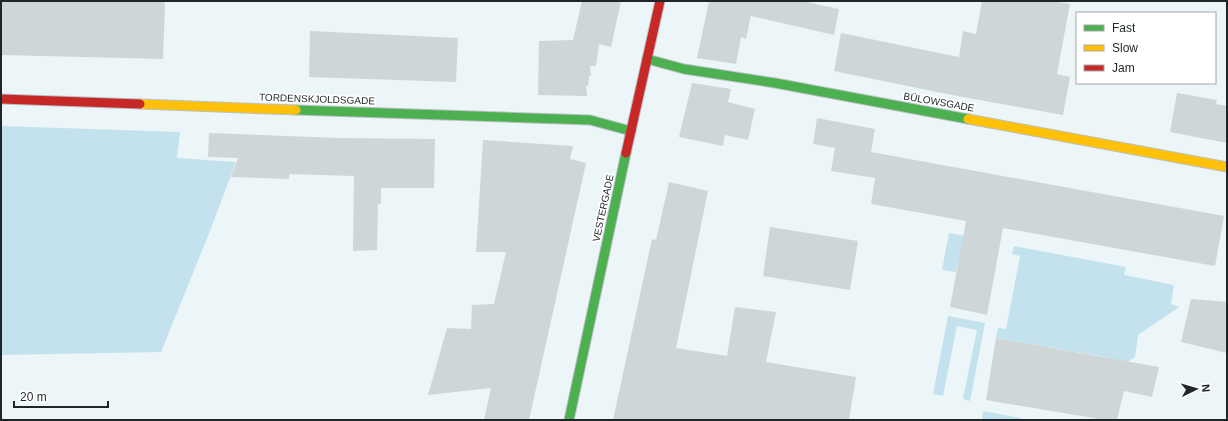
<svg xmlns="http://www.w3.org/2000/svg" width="1228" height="421" viewBox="0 0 1228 421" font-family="Arial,sans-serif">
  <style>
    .green { fill: #c3e2ed }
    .building { fill: #ced6d8 }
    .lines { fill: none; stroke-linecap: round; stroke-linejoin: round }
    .fast-casing { stroke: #bac1c4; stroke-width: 11 }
    .slow-casing { stroke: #bac1c4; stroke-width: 11 }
    .jam-casing { stroke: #bac1c4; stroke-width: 11 }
    .fast { stroke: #4caf50; stroke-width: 9 }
    .slow { stroke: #ffc107; stroke-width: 9 }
    .jam { stroke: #c62828; stroke-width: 9 }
    .labels { text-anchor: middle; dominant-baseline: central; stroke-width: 3.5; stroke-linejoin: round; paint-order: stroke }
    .street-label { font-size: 10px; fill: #1f2528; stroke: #fff }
  </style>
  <rect width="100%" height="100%" fill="#ecf5f8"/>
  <g class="green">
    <polygon points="1,126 180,132 177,158 236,162 210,231 161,352 1,355"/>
    <polygon points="949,233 976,238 962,246 956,272 942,270"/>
    <polygon points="1014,246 1126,267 1124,275 1174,285 1171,304 1179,307 1138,335 1135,357 1102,378 1106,357 996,338 998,328 1006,329 1020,256 1012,254"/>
    <polygon points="948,316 985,323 970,401 963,399 977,330 957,326 943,396 933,394"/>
    <polygon points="983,411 1021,418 1021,420 982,420"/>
  </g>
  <g class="building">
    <polygon points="1,1 164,1 165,5 163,59 1,55"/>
    <polygon points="582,1 621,1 611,47 599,44 596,66 590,66 591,76 589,76 588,86 586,86 587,96 538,95 539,41 573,40"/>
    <polygon points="709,1 802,1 839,9 834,35 751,16 746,39 741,37 736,64 697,58"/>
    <polygon points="982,1 1052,1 1070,4 1057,74 1070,77 1063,115 952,95 834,71 841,33 959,57 963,31 976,34"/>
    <polygon points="310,31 458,38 456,82 309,77"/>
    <polygon points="692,83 731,89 728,102 755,109 748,140 725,135 723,146 679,137"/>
    <polygon points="1177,93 1217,100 1216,104 1227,106 1227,143 1170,132"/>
    <polygon points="817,118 875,129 871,152 1224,216 1215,266 1003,228 987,315 950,307 966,221 871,204 875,178 831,171 835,148 813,144"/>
    <polygon points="209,133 339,138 435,139 434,188 381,188 381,204 378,204 377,250 353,251 354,176 289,174 289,179 231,177 238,158 208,157"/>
    <polygon points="483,140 573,146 570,159 586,163 529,420 484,420 491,388 428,395 447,328 471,329 472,305 494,304 506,252 476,252"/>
    <polygon points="669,182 708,191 676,348 727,356 735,307 776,312 766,362 856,377 849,420 613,420 652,239 656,240"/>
    <polygon points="770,227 858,241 850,290 763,276"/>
    <polygon points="1191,299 1227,302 1227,353 1181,342"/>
    <polygon points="996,338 1159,367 1152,397 1124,391 1117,420 1105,420 986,400"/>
  </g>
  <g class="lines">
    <g class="fast-casing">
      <g id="fast">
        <polyline points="647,59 684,69 775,83 968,119"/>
        <polyline points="296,110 590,120 631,131"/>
        <polyline points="569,420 626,153"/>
      </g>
    </g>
    <g class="slow-casing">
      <g id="slow">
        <polyline points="140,104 296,110"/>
        <polyline points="968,119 1227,167"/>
      </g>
    </g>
    <g class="jam-casing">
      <g id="jam">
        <polyline points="1,99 140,104"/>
        <polyline points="626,153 660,1"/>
      </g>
    </g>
    <use href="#fast" class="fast"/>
    <use href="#slow" class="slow"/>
    <use href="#jam" class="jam"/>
  </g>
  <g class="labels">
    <g class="street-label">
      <text transform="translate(317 99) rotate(2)">TORDENSKJOLDSGADE</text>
      <text transform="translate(939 102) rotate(10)">BÜLOWSGADE</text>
      <text transform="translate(603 208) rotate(-78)">VESTERGADE</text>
    </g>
  </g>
  <rect width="1228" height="421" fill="none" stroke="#1f2528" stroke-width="4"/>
  <rect x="1076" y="12" width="140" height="72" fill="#ffffff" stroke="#a5a8a9"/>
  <rect x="1084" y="25" width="20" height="6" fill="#4caf50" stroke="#a5a8a9"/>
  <text x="1112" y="32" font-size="12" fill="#1f2528">Fast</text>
  <rect x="1084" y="45" width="20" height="6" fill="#ffc107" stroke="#a5a8a9"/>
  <text x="1112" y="52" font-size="12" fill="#1f2528">Slow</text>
  <rect x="1084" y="65" width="20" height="6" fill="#c62828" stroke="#a5a8a9"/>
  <text x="1112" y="72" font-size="12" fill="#1f2528">Jam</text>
  <g transform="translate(1196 389) rotate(85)" stroke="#ffffff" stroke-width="3" paint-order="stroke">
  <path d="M0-3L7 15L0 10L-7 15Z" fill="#1f2528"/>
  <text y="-6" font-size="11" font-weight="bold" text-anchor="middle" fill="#1f2528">N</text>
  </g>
  <path d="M14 401v6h94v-6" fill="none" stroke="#1f2528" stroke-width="2"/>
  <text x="20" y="401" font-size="12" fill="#1f2528" stroke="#ffffff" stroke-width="3" paint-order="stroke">20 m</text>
</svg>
